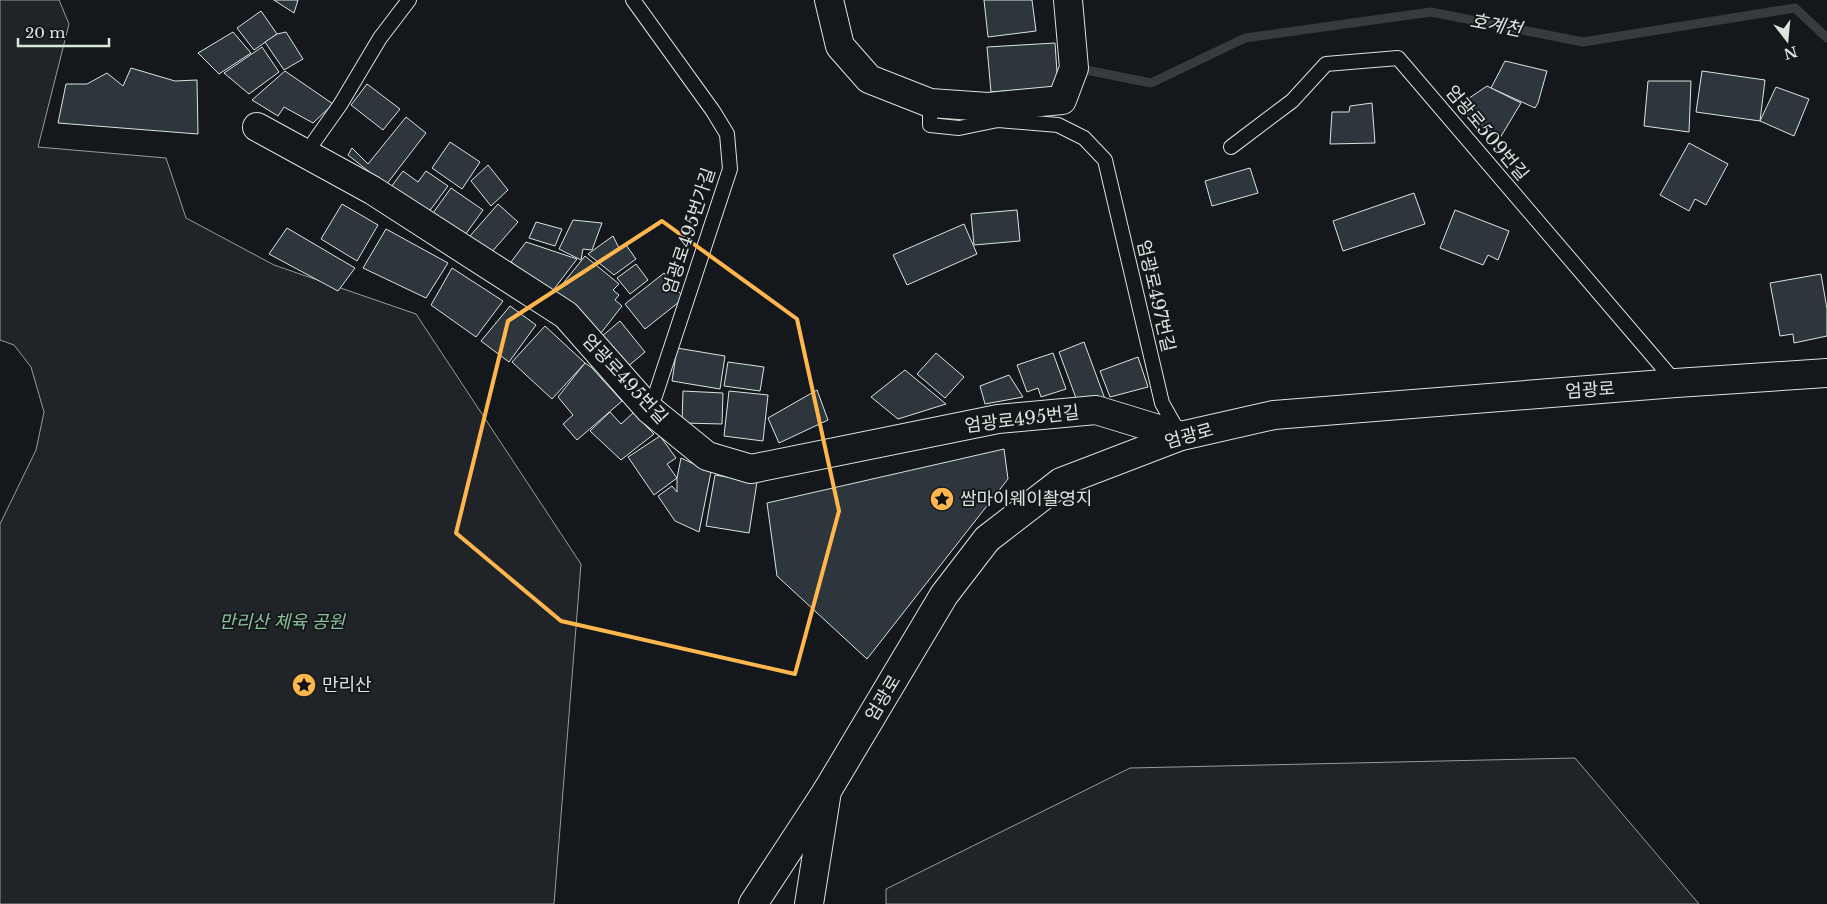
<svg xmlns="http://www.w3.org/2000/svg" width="1827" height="904" viewBox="0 0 1827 904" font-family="'Libre Baskerville','Noto Sans KR',serif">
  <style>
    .green { fill: #202428; stroke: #939e99 }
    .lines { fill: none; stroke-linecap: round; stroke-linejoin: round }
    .stream { stroke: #363b3e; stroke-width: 9 }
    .building { fill: #2c363c; stroke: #d8e6dc }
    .lane-casing { stroke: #d8e6dc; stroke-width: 16 }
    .street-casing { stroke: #d8e6dc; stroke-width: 30 }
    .secondary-casing { stroke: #d8e6dc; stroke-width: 30 }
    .lane { stroke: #14181c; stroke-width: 14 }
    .street { stroke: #14181c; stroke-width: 28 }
    .secondary { stroke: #14181c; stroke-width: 28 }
    .marked { fill: none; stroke: #ffb74d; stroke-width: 4; stroke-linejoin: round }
    .labels { text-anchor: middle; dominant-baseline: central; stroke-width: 4; stroke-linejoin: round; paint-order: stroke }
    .street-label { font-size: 18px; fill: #d8e6dc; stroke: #14181c }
    .poi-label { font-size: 18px; fill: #d8e6dc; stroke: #14181c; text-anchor: start }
    .park-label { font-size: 18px; font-style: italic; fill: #8ac095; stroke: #14181c }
    .water-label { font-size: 19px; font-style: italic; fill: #d8e6dc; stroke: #14181c }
  </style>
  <rect width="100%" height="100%" fill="#14181c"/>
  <g class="green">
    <polygon points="0,0 59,0 69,24 38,147 166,158 186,218 274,265 416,314 581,564 554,904 0,904 0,524 36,450 44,412 31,367 14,345 0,340"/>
    <polygon points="1575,758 1699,904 886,904 886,889 1130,768"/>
  </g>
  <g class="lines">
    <polyline class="stream" points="1076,68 1151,83 1245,38 1431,12 1583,42 1795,8 1827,38"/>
  </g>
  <g class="building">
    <polygon points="274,0 298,0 294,13 280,4"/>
    <polygon points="984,0 1032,0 1036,31 988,37"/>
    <polygon points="261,11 277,34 254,50 237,28"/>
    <polygon points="233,32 251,53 219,74 198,53"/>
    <polygon points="286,32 303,59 284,70 265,42 277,34"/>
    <polygon points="1055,43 1058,87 991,92 987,47"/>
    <polygon points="262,47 279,72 249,94 224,73"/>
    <polygon points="1505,61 1547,71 1538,103 1535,108 1491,88"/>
    <polygon points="131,68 175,81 197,80 198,134 58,123 66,84 87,84 107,73 123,86"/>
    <polygon points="285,71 333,104 313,123 284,107 278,116 252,100"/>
    <polygon points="1702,71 1765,80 1760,121 1696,112"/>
    <polygon points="1648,81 1691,81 1689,132 1644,126"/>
    <polygon points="367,84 400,109 383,130 351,105"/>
    <polygon points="1487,86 1521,103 1500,138 1456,107"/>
    <polygon points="1776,87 1809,99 1794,136 1760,121"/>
    <polygon points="1372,103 1375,143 1330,144 1332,112 1349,112 1350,106"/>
    <polygon points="406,117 426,133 386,185 348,155 352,148 368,164"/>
    <polygon points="450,142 480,162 462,189 432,168"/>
    <polygon points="1689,143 1728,164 1706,205 1695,199 1689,211 1660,195"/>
    <polygon points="488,165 508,190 491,206 471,181"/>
    <polygon points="1250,168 1258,193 1212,206 1205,181"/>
    <polygon points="403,171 418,182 426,171 448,186 428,213 391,187"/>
    <polygon points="451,188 483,210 465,235 433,213"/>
    <polygon points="1414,193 1425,224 1343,251 1333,221"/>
    <polygon points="342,204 378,225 357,261 321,239"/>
    <polygon points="498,204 518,222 490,254 470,236"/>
    <polygon points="1017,210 1020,241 974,245 971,214"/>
    <polygon points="1455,210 1509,231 1498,260 1488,255 1483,265 1440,248"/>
    <polygon points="573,220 602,223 592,250 583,249 581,260 559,249"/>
    <polygon points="536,222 562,229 555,246 529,238"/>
    <polygon points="964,224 977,254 907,285 893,255"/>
    <polygon points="287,228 355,268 338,291 269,254"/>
    <polygon points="386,229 448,263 426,298 363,268"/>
    <polygon points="613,236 619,248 626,245 636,259 614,275 588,254"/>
    <polygon points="526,242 577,259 551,293 511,262"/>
    <polygon points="585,256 619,284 613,290 619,295 615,300 622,306 601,333 553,296"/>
    <polygon points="636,264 648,280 630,294 617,278"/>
    <polygon points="452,268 503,301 476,337 431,305"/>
    <polygon points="664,273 684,298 645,329 625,304"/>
    <polygon points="1821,274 1827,309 1827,336 1794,343 1793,334 1780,336 1770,283"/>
    <polygon points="510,306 536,325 509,362 481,341"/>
    <polygon points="620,321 645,352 626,368 601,337"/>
    <polygon points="545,326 585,363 552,399 512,362"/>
    <polygon points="1084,342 1105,399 1080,409 1059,352"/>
    <polygon points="677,348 725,356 720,389 672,381"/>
    <polygon points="936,353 964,377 945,398 917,374"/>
    <polygon points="1053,353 1066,389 1041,397 1038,388 1027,392 1017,365"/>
    <polygon points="1138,357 1148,387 1110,397 1100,371"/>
    <polygon points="728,362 764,367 760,391 724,386"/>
    <polygon points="585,363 591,367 622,401 577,440 563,424 573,415 558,397"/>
    <polygon points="905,370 946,404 898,419 871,397"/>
    <polygon points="1009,375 1023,397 985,404 980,386"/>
    <polygon points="817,390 828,420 779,443 768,418"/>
    <polygon points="683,391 723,393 722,424 682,423"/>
    <polygon points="729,391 768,395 763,441 724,436"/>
    <polygon points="610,412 621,424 633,413 654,434 621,460 590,431"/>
    <polygon points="660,436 676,458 667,464 677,478 654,495 628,457"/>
    <polygon points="1004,449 1008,479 867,659 777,576 767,503"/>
    <polygon points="681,458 711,472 699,532 675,521 658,496 672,486 677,492 677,478"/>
    <polygon points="715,475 757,482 749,533 706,526"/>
  </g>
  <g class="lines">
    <g class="lane-casing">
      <g id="lane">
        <polyline points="633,0 713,111 727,134 730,169 655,396 642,402"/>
        <polyline points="930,103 930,125 959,128 998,120 1058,125 1084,138 1105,160 1162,403 1180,435"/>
        <polyline points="1231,147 1292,101 1326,64 1398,58 1676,383"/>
        <polyline points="306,153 340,105 380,38 409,0"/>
      </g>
    </g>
    <g class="street-casing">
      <g id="street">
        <polyline points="829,0 840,46 869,79 930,103 988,107 1062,100 1074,68 1068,0"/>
        <polyline points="257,127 372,190 566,315 649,409 707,456 751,469 998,419 1096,410 1181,436"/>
        <polyline points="753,904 827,791"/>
      </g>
    </g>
    <g class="secondary-casing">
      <polyline id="secondary" points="809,904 827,791 944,595 987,539 1061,482 1181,436 1274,415 1676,383 1827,373"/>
    </g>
    <use href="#lane" class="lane"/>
    <use href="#street" class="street"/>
    <use href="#secondary" class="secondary"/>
  </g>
  <path class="marked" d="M662 221 797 319 839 511 795 674 561 621 456 533 508 321Z"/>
  <defs>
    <g id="sight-disc" transform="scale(1.25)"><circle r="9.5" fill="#ffb74d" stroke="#14181c"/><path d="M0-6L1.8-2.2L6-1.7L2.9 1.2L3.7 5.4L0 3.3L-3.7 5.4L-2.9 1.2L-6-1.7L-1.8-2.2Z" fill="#111"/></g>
  </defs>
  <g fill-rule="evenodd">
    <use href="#sight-disc" x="942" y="499"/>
    <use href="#sight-disc" x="304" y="685"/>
  </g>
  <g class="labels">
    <g class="street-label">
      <text transform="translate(1487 133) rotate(50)">엄광로509번길</text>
      <text transform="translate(689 231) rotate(-72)">엄광로495번가길</text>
      <text transform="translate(1156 296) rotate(77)">엄광로497번길</text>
      <text transform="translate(625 379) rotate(47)">엄광로495번길</text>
      <text transform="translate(1590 390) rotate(-4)">엄광로</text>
      <text transform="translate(1022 419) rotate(-7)">엄광로495번길</text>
      <text transform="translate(1189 436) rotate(-16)">엄광로</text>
      <text transform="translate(883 698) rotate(-59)">엄광로</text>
    </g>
    <g class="poi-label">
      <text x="960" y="499">쌈마이웨이촬영지</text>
      <text x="322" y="685">만리산</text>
    </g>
    <g class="park-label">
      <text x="282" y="622">만리산 체육 공원</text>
    </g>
    <g class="water-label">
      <text transform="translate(1496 25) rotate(11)">호계천</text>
    </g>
  </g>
  <g transform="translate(1787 40) rotate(164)" stroke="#14181c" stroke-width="4" paint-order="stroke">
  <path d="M0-4L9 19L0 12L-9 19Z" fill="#d8e6dc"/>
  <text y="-8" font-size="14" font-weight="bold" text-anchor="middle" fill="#d8e6dc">N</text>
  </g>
  <path d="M18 38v8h91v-8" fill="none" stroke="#d8e6dc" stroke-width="2.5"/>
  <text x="25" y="38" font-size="15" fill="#d8e6dc" stroke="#14181c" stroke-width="4" paint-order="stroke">20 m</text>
</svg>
